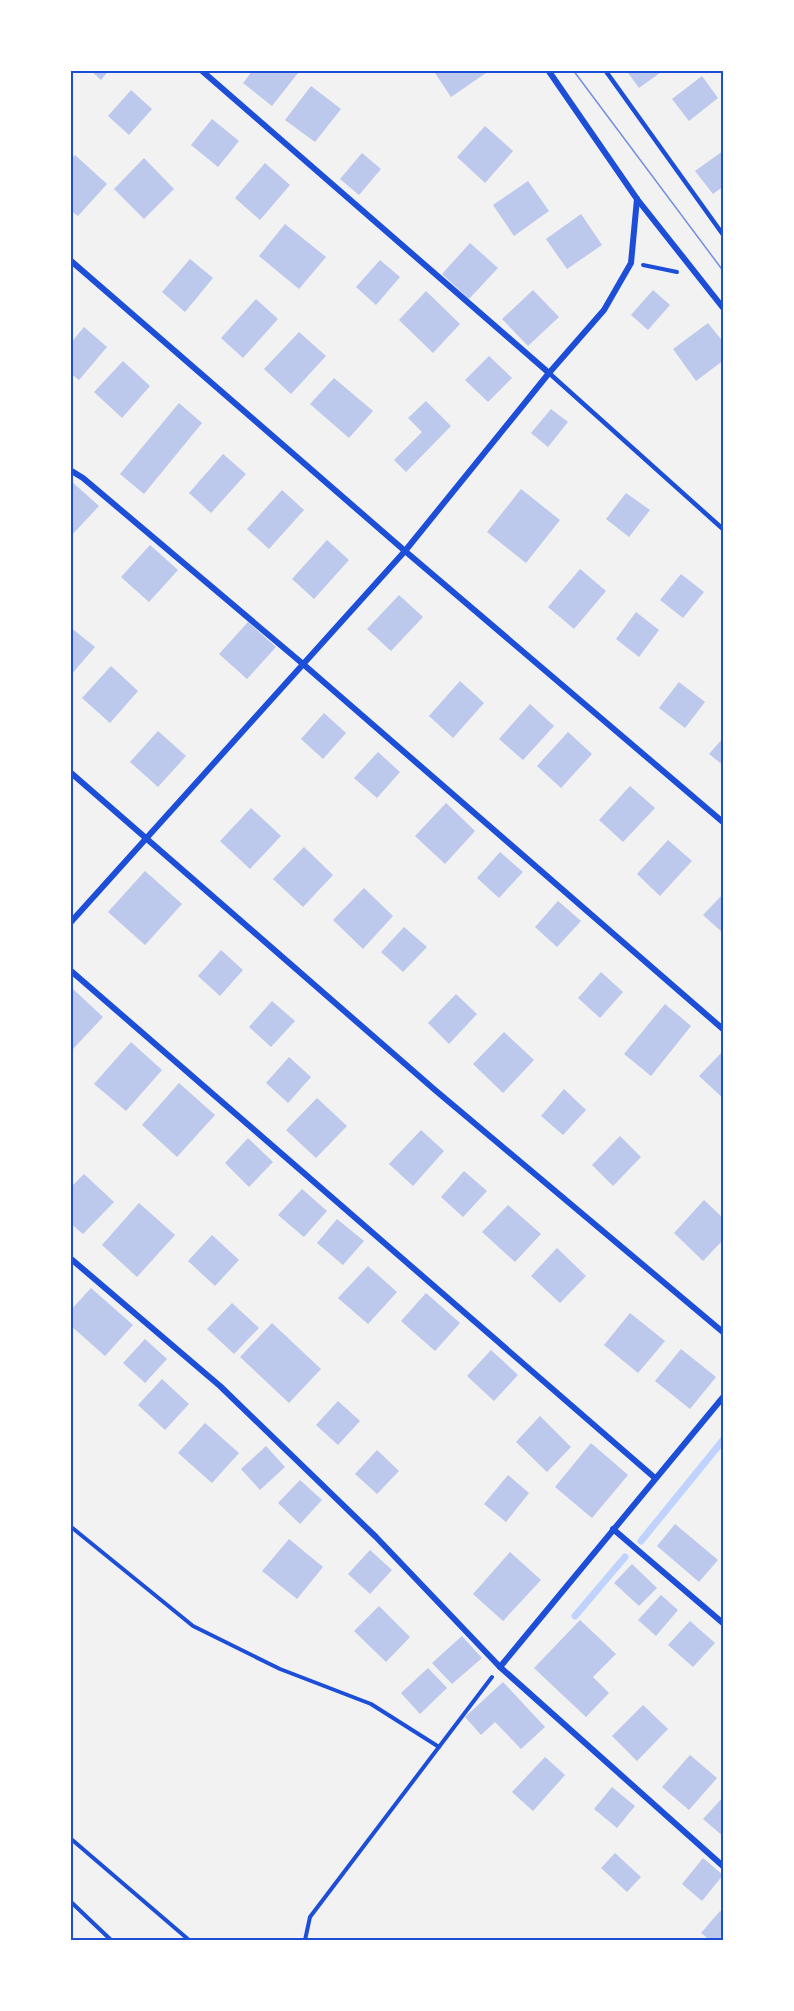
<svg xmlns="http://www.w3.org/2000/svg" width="794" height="2011" viewBox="0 0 794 2011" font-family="Mulish,sans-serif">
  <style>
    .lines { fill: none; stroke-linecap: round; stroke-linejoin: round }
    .stream { stroke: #bfd3fe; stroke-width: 7 }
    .building { fill: #bdc9ec }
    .path { stroke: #1d4ed8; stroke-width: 4 }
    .service { stroke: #1d4ed8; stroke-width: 4.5 }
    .minor { stroke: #1d4ed8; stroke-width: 6 }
    .tram { stroke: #7290e2; stroke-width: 1.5 }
    .neatline { fill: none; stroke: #1d4ed8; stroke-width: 2 }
  </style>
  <rect width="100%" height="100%" fill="#f2f2f2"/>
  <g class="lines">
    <g class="stream">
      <polyline points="641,1541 724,1439"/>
      <polyline points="575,1616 625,1557"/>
    </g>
  </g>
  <g class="building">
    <polygon points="90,70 109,70 101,80"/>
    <polygon points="253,70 295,70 298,73 272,106 243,83"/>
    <polygon points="433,70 485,70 486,73 451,97"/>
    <polygon points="626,70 664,70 639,88"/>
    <polygon points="702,76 718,98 689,121 672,99"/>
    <polygon points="311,86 341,109 315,142 285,120"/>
    <polygon points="131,90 152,109 129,135 108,116"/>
    <polygon points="212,119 239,141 218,167 191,145"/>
    <polygon points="485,126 513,151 485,183 457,157"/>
    <polygon points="723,151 724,186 713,194 695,171"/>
    <polygon points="362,153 381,169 359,195 340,179"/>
    <polygon points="75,155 107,184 78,216 70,210 70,160"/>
    <polygon points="144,158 174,189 144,219 114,189"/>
    <polygon points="265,163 290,185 260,220 235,198"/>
    <polygon points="528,181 549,211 514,236 493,205"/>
    <polygon points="581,214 602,245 567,269 546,239"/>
    <polygon points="285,224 326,257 299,289 259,256"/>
    <polygon points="470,243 498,268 469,299 442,274"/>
    <polygon points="190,259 213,278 185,312 162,292"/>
    <polygon points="380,260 400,277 376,305 356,287"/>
    <polygon points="533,290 559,317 528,346 502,319"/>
    <polygon points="653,290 670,305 648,330 631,315"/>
    <polygon points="426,291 460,324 433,353 399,320"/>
    <polygon points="256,299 278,319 243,358 221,338"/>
    <polygon points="708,323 724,343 724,360 696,381 673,349"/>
    <polygon points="84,327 107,347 79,380 70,373 70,344"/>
    <polygon points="299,332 326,356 291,394 264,369"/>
    <polygon points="489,356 512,378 488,402 465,380"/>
    <polygon points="123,361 150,386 122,418 94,392"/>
    <polygon points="334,378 373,411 349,438 310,404"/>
    <polygon points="426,401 451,426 406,472 394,460 422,432 408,418"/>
    <polygon points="179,403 202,423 144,494 120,474"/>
    <polygon points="551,409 568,422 548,447 531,433"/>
    <polygon points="223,454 246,474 211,513 189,493"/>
    <polygon points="70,480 99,506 70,537"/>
    <polygon points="521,489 560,520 526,563 487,532"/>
    <polygon points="282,490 304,510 269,549 247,529"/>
    <polygon points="626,493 650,510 629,537 606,519"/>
    <polygon points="327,540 349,560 314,599 292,579"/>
    <polygon points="150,545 178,570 149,602 121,577"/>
    <polygon points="580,569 606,591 574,629 548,607"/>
    <polygon points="681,574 704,592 683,618 660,600"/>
    <polygon points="399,595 423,617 391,651 367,629"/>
    <polygon points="636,612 659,630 639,657 616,639"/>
    <polygon points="248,622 276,647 247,679 219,654"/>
    <polygon points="70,627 95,647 70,676"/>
    <polygon points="111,666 138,691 110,723 82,698"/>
    <polygon points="460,681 484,703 453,738 429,716"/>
    <polygon points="679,682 705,702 685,728 659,708"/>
    <polygon points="530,704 554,726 523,760 499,739"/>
    <polygon points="324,713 346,733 323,759 301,739"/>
    <polygon points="158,731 186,756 158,787 130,762"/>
    <polygon points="568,732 592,754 561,788 537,766"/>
    <polygon points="724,737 724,766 709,754"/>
    <polygon points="378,752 400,772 377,798 354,778"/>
    <polygon points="630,786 655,808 623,842 599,820"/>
    <polygon points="446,803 475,831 445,864 415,836"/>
    <polygon points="251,808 281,836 250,869 220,841"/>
    <polygon points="668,840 692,861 660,896 637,874"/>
    <polygon points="304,847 333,875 303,907 273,879"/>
    <polygon points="500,852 523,872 499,898 477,878"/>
    <polygon points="145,871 182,904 145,945 108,912"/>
    <polygon points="364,888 393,916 363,949 333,920"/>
    <polygon points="724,893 724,934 703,915"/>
    <polygon points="558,901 581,921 557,947 535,927"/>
    <polygon points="404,927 427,947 403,972 381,952"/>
    <polygon points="221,950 243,970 220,996 198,976"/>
    <polygon points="601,972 623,992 600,1018 578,998"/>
    <polygon points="73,989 103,1017 72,1050 70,1048 70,992"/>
    <polygon points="456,994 477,1014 449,1044 428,1023"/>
    <polygon points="272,1001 295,1021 271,1047 249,1027"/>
    <polygon points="665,1004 691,1026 651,1076 624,1054"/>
    <polygon points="504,1032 534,1060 503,1093 473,1064"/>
    <polygon points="131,1042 162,1070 126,1111 94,1084"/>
    <polygon points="724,1050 724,1099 699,1076"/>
    <polygon points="289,1057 311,1077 288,1103 266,1083"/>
    <polygon points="179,1083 215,1115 177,1157 142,1125"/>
    <polygon points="564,1089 586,1110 563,1135 541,1116"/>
    <polygon points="317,1098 347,1126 316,1158 286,1130"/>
    <polygon points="421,1130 444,1151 413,1186 389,1164"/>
    <polygon points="620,1136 641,1157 613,1186 592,1165"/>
    <polygon points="248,1138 273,1162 249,1187 225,1163"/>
    <polygon points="464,1171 487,1191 463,1217 441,1197"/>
    <polygon points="84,1174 114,1202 83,1234 70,1223 70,1188"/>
    <polygon points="302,1189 327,1211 304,1237 278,1215"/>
    <polygon points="704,1200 724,1219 724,1239 703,1261 674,1233"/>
    <polygon points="139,1203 175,1235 137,1277 102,1245"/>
    <polygon points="508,1205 541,1234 515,1262 482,1232"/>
    <polygon points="337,1219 364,1241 343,1265 317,1243"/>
    <polygon points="212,1235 239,1260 215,1286 188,1261"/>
    <polygon points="557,1248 586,1276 560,1303 531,1276"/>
    <polygon points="368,1266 397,1292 368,1324 338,1298"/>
    <polygon points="91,1288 133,1325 105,1356 70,1325 70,1311"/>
    <polygon points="426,1293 460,1323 435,1351 401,1321"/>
    <polygon points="232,1303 259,1328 234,1354 207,1329"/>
    <polygon points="630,1313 665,1341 638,1373 604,1345"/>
    <polygon points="272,1323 321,1369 289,1403 240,1357"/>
    <polygon points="145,1339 167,1359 145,1383 123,1363"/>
    <polygon points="681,1349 716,1377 690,1409 655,1381"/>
    <polygon points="491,1350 518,1375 494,1401 467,1376"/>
    <polygon points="162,1379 189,1404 165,1430 138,1405"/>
    <polygon points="338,1401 360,1421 338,1445 316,1425"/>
    <polygon points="540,1416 571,1447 547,1472 516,1442"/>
    <polygon points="205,1423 239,1453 212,1483 178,1453"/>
    <polygon points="591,1443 628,1475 592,1518 555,1487"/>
    <polygon points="266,1446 285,1467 260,1490 241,1469"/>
    <polygon points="377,1450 399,1471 377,1494 355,1474"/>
    <polygon points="508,1475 529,1493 506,1522 484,1504"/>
    <polygon points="300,1480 322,1500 300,1524 278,1503"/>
    <polygon points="675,1524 718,1560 699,1582 657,1546"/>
    <polygon points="289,1539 323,1567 297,1599 262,1571"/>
    <polygon points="370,1550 392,1570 370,1594 348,1574"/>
    <polygon points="510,1552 541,1580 503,1621 473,1594"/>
    <polygon points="632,1564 657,1588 639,1606 614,1583"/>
    <polygon points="661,1595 678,1610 656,1636 638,1620"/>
    <polygon points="379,1606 410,1637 386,1662 354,1631"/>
    <polygon points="580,1620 616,1654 593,1677 609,1693 586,1717 534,1668"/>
    <polygon points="690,1621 715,1643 693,1667 668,1645"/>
    <polygon points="462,1636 482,1658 452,1684 432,1663"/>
    <polygon points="428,1668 447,1688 420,1714 401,1693"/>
    <polygon points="503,1682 545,1727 521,1749 495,1722 481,1735 465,1717"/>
    <polygon points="643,1705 668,1729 637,1761 612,1736"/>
    <polygon points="690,1755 717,1778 689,1810 662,1787"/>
    <polygon points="545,1757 565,1775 533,1811 512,1792"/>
    <polygon points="612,1787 635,1806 617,1828 594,1809"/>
    <polygon points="724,1796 724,1837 703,1819"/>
    <polygon points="615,1853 641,1877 627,1892 601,1868"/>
    <polygon points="703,1858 723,1875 702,1901 682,1884"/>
    <polygon points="720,1911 724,1914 724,1940 710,1940 701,1933"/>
  </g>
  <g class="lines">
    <g class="path">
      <polyline points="643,265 677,272"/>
      <polyline points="70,1526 193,1626 280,1669 371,1704 439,1747"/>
      <polyline points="70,1838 189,1940"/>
      <polyline points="70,1901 111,1940"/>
      <polyline points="305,1940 310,1917 492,1677"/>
    </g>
    <g class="service">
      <polyline points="605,70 724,236"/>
      <polyline points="549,373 724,530"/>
    </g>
    <g class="minor">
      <polyline points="201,70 549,373"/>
      <polyline points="548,70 637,199 724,309"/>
      <polyline points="70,260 405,551 724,823"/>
      <polyline points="70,470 83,478 303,664 724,1030"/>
      <polyline points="70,772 435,1090 724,1333"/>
      <polyline points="70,923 405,551 549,373 604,310 631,263 637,199"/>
      <polyline points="70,970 655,1478"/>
      <polyline points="70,1258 220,1386 376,1537 500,1667 724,1867"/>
      <polyline points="613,1529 724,1624"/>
      <polyline points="500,1667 724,1396"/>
    </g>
    <polyline class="tram" points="573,70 724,272"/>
  </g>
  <rect width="794" height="2011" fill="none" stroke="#ffffff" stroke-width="144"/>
  <rect x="72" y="72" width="650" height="1867" class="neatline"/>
</svg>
